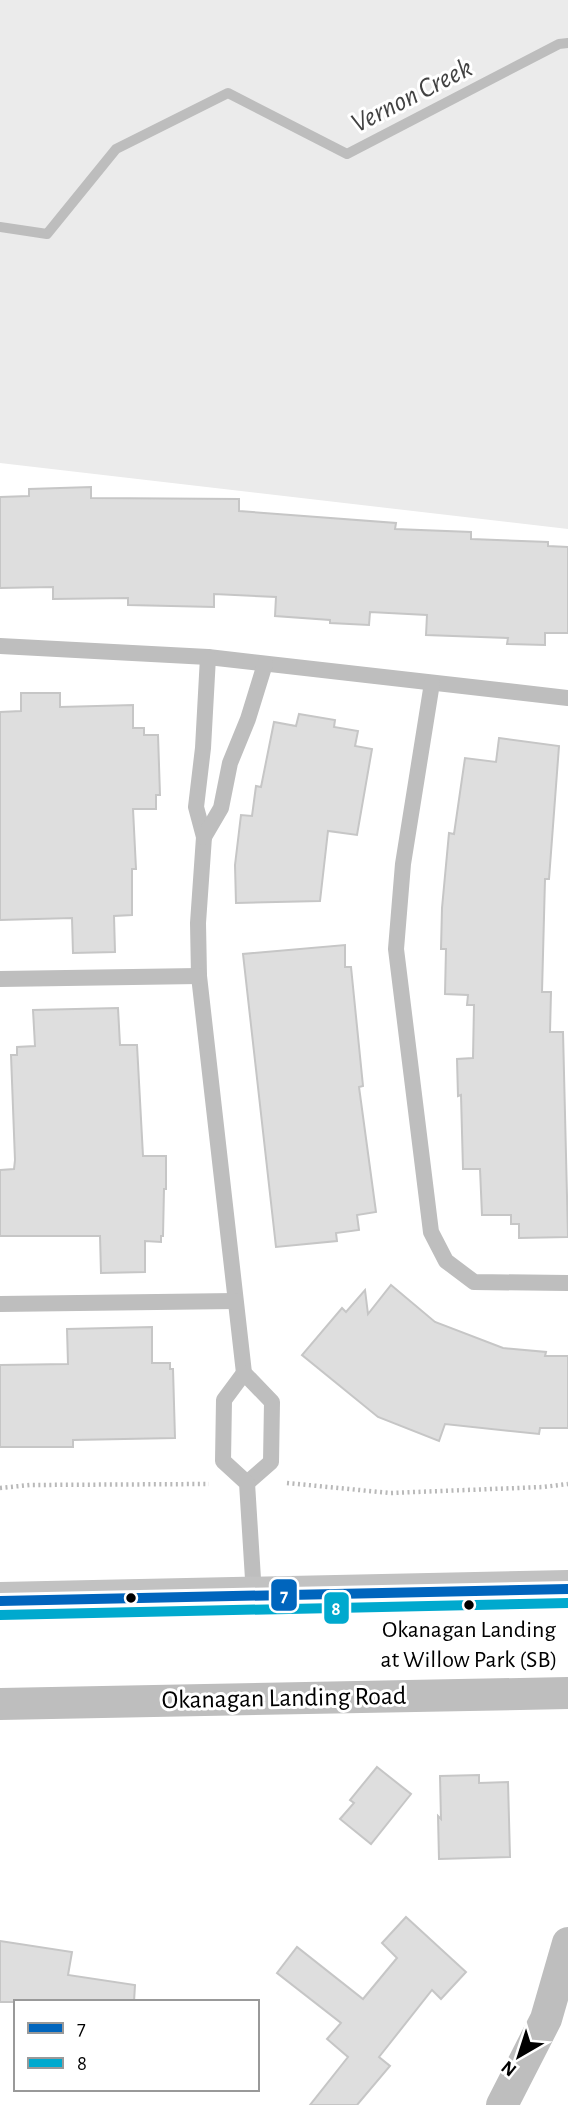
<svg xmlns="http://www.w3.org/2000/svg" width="568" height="2105" viewBox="0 0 568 2105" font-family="'Alegreya Sans',sans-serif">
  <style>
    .green { fill: #ebebeb }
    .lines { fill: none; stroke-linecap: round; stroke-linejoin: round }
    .stream { stroke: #bdbdbd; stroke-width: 10 }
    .building { fill: #dedede; stroke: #c6c6c6; stroke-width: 2 }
    .path { stroke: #b9b9b9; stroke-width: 4.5; stroke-dasharray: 2 3.5; stroke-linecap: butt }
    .service { stroke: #bebebe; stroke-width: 16 }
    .minor { stroke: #bebebe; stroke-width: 32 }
    .secondary { stroke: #c2c2c2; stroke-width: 38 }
    .bus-1-casing { stroke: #fff; stroke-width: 16 }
    .bus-2-casing { stroke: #fff; stroke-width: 16 }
    .bus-1 { stroke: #0065bd; stroke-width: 10 }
    .bus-2 { stroke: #00a9ce; stroke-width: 10 }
    .bus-dot { fill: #000; stroke: #fff; stroke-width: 2.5 }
    .labels { text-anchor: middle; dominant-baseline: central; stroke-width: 6; stroke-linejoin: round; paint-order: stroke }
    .bus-label { font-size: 24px; fill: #000; stroke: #fff }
    .street-label { font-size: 26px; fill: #000; stroke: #fff }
    .water-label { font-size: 28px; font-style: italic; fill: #424242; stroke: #fff }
    .line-badge { stroke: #fff; stroke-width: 2.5 }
    .badge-label { font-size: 19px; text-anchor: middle; font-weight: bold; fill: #fff }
  </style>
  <rect width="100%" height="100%" fill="#fff"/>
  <polygon class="green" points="0,0 568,0 568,529 0,463"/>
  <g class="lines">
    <polyline class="stream" points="0,227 47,234 116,149 228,93 347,154 559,44 568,43"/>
  </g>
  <g class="building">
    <polygon points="91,487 91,498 239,499 239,511 396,523 395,529 471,532 471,539 548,542 548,546 568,547 568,633 545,633 545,645 507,644 508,638 426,635 427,615 370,612 369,625 330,623 330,620 275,616 276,597 214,594 214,607 128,605 128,598 53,599 53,587 0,588 0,497 29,496 29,489"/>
    <polygon points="21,693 60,693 60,707 133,705 133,728 144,728 144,735 158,735 160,795 156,795 156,809 133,809 136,869 132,869 132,915 114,916 115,952 73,953 72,918 0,920 0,712 21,711"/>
    <polygon points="299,714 335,720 334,727 358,731 355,746 372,749 357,835 328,831 320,901 236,903 235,865 241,815 252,816 256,786 261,787 274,722 296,726"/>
    <polygon points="499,738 559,746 549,879 545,879 542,992 551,992 550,1032 563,1032 568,1237 519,1238 519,1224 511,1224 511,1215 482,1215 480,1169 463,1169 461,1095 458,1096 457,1059 473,1058 474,1005 467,1005 468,995 445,994 446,949 441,949 442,908 449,833 454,834 465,758 496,762"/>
    <polygon points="345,945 345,967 351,967 363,1086 359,1087 376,1212 357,1215 359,1230 336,1233 337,1241 276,1247 243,954"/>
    <polygon points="118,1008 120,1045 137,1045 143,1156 166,1156 166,1189 164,1189 163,1236 161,1236 161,1242 145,1241 145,1272 101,1273 100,1236 0,1236 0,1170 14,1169 15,1160 11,1055 17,1055 17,1047 35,1046 33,1010"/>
    <polygon points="391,1285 435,1322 503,1348 546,1352 545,1356 568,1356 568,1428 540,1428 539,1434 445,1424 439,1441 378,1417 302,1355 342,1308 346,1312 365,1290 368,1314"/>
    <polygon points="152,1327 152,1363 170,1363 170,1369 173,1369 175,1438 73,1440 73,1447 0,1447 0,1365 68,1364 67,1329"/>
    <polygon points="377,1767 411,1794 371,1844 340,1819 354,1803 350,1800"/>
    <polygon points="479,1775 479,1783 508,1782 510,1857 439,1859 438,1816 441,1819 440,1776"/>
    <polygon points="406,1917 466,1972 441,1999 432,1990 379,2057 390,2066 357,2105 310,2105 348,2057 327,2039 341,2023 277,1973 297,1947 363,1999 397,1958 382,1943"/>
    <polygon points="0,1941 72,1952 68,1975 135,1985 134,2002 0,2002"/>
  </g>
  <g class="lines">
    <g class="path">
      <polyline points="287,1483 390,1493 543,1487 568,1484"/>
      <polyline points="0,1488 30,1485 209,1484"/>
    </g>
    <g class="service">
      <polyline points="0,646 208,657 568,698"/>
      <polyline points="208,657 203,748 196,807 204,837 198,923 199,976 244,1373 272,1402 271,1462 247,1483"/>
      <polyline points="432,683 403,864 396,949 431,1232 446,1261 474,1282 568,1283"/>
      <polyline points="204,837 221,808 230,763 248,719 265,664"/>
      <polyline points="0,979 199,976"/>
      <polyline points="0,1304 235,1301"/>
      <polyline points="244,1373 224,1400 223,1461 247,1483 254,1595"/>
    </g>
    <g class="minor">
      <polyline points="0,1704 568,1693"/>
      <polyline points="502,2105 546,2019 568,1943"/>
    </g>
    <polyline class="secondary" points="0,1601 568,1589"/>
    <g class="bus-1-casing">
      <polyline id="bus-1" points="0,1601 568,1589"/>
    </g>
    <g class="bus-2-casing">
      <polyline id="bus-2" points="0,1615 568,1603"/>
    </g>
    <use href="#bus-1" class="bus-1"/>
    <use href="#bus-2" class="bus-2"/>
  </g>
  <g class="bus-dot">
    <circle cx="131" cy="1598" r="6"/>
    <circle cx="469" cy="1605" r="6"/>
  </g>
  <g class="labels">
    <g class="bus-label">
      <text x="469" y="1630">Okanagan Landing<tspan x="469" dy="30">at Willow Park (SB)</tspan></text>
    </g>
    <g class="street-label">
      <text transform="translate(284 1698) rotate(-1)">Okanagan Landing Road</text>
    </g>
    <g class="water-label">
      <text transform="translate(412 96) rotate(-27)">Vernon Creek</text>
    </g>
  </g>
  <g class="line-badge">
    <rect x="270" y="1578" width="28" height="34" rx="7" fill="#0065bd"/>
    <rect x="323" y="1591" width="27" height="34" rx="7" fill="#00a9ce"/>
  </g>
  <g class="badge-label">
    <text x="284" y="1602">7</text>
    <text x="336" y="1615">8</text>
  </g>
  <rect x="14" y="2000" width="245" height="91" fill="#ffffff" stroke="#999999" stroke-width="2"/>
  <rect x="28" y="2023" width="35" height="10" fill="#0065bd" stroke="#999999" stroke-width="2"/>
  <text x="77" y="2035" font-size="21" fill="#000000">7</text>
  <rect x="28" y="2058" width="35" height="10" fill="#00a9ce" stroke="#999999" stroke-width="2"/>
  <text x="77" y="2070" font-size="21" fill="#000000">8</text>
  <g transform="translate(519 2056) rotate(219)" stroke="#ffffff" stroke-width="5" paint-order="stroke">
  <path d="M0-5L12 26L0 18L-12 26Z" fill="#000000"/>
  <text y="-10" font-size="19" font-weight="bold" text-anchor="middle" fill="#000000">N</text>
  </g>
</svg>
